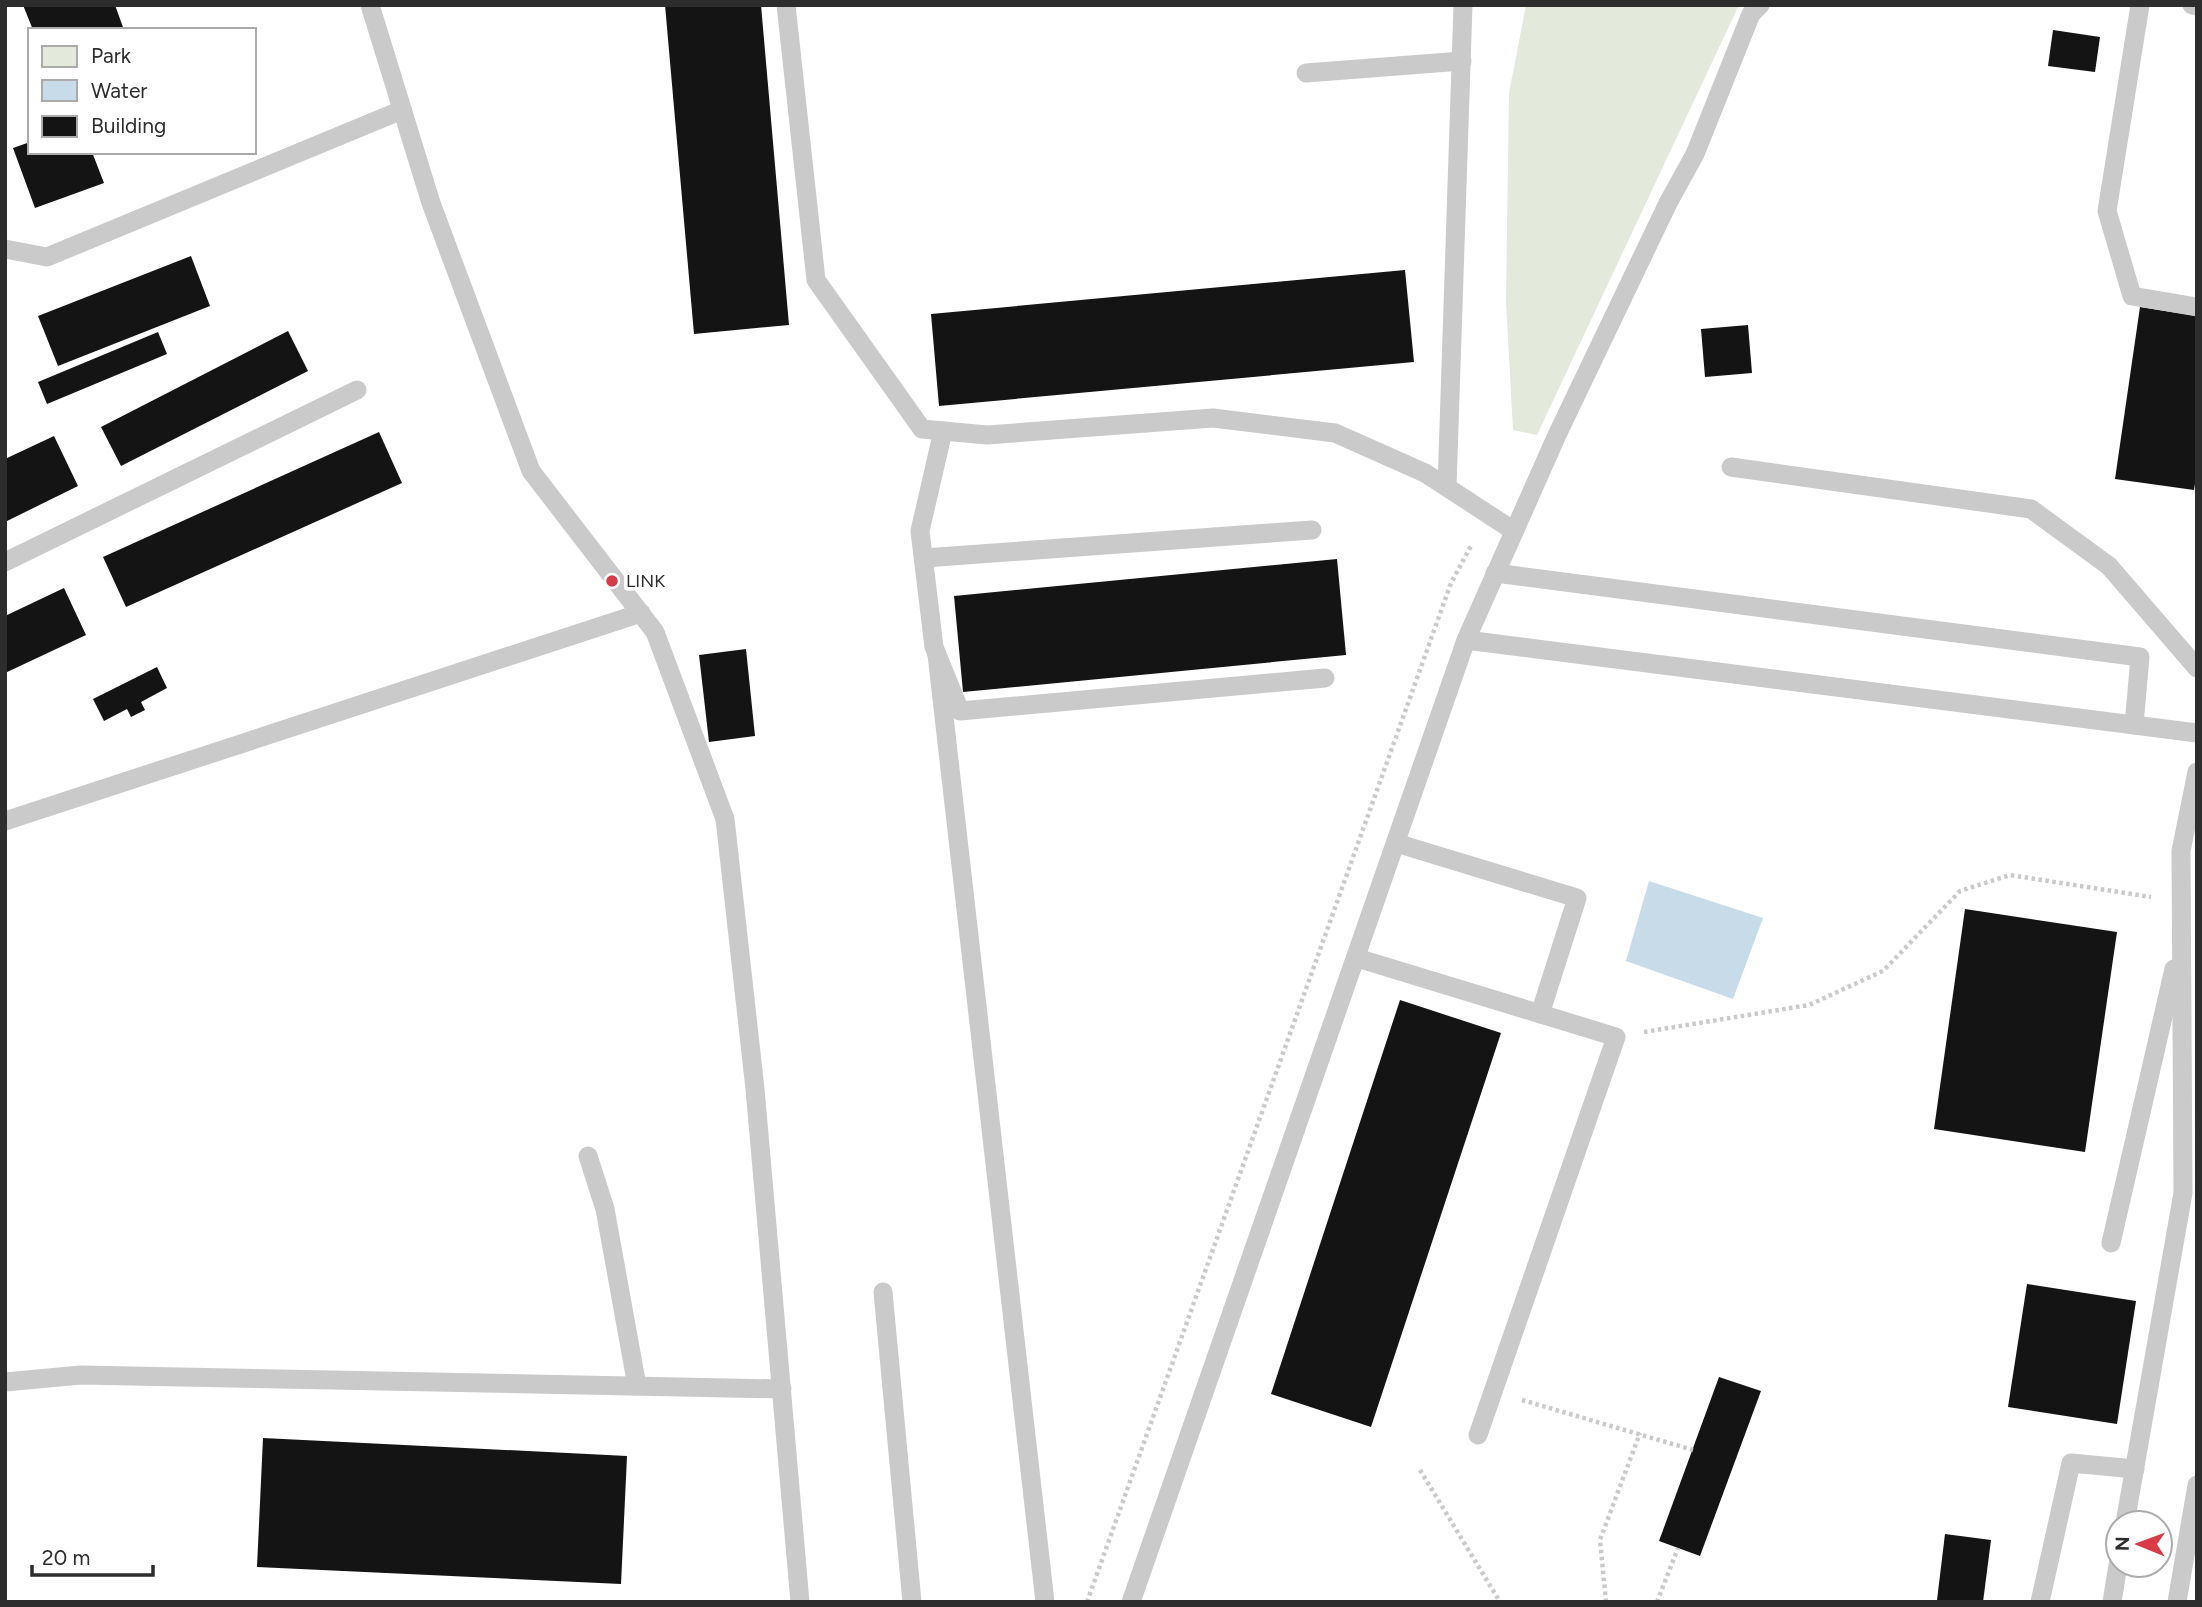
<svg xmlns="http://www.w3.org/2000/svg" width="2202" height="1607" viewBox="0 0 2202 1607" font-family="Figtree,sans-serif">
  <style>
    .green { fill: #e3e9db }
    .water { fill: #c8dbe8 }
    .building { fill: #141414 }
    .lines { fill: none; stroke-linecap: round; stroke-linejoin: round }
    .path { stroke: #cacaca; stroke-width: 4.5; stroke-dasharray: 3.5 3.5; stroke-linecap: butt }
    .service { stroke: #cacaca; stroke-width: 19 }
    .poi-dot { fill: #d73b45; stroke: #fff; stroke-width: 2.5 }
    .labels { text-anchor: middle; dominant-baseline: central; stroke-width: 7; stroke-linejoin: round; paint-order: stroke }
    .poi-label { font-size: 18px; fill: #2d2d2d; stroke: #fff; text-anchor: start }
  </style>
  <rect width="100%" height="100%" fill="#fff"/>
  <polygon class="green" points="1526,5 1739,5 1537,435 1513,430 1506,301 1509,93"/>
  <polygon class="water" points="1649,881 1763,918 1733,999 1626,961"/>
  <g class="building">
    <polygon points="23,5 115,5 124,30 33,30"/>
    <polygon points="665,5 761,5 789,325 694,334"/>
    <polygon points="2053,30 2100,37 2095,72 2048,66"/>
    <polygon points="30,142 30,152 92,152 104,183 35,208 13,148"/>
    <polygon points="191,256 210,306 58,366 38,316"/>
    <polygon points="1405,270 1414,362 939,406 931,314"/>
    <polygon points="2140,307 2197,316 2197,471 2194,490 2115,479"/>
    <polygon points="1748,325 1752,373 1705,377 1701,329"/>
    <polygon points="288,331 308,371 121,466 101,427"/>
    <polygon points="158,332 167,354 47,404 38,382"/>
    <polygon points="379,432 402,483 126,607 103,557"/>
    <polygon points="54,436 78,486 5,522 5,459"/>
    <polygon points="1337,559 1346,655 963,692 954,596"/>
    <polygon points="64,588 86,635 5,673 5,616"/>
    <polygon points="746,649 755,736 709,742 699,655"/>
    <polygon points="157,667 167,688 141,702 145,710 131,717 127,709 104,721 93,699"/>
    <polygon points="1965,909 2117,932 2085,1152 1934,1129"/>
    <polygon points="1400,1000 1501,1033 1371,1427 1271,1394"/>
    <polygon points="2027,1284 2136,1301 2117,1424 2008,1407"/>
    <polygon points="1719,1377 1761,1391 1700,1556 1659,1541"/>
    <polygon points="263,1438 627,1456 621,1584 257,1567"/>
    <polygon points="1945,1534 1991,1540 1983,1602 1937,1600"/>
  </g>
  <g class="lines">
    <g class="path">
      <polyline points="1644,1032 1809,1005 1883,971 1960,891 2010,875 2151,897"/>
      <polyline points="1522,1400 1693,1450"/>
      <polyline points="1420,1470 1500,1602"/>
      <polyline points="1087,1602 1451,583 1472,544"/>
      <polyline points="1606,1602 1600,1540 1640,1433"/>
      <polyline points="1657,1602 1678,1548"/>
    </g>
    <g class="service">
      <polyline points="370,5 431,203 531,471 655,632 725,819 755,1089 800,1602"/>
      <polyline points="786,5 816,280 922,429 987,435 1213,418 1335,433 1425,473 1514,531"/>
      <polyline points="2140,5 2107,211 2132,296 2197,307"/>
      <polyline points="2192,5 2197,6"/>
      <polyline points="1306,73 1462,61"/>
      <polyline points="5,249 47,257 402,110"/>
      <polyline points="943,431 920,531 934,647 960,711 1325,678"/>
      <polyline points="1731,467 2031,509 2109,566 2197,668"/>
      <polyline points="1447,487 1463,5"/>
      <polyline points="924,558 1312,530"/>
      <polyline points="5,562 357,390"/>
      <polyline points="1495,573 2140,657 2134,725"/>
      <polyline points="1466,640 2197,733"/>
      <polyline points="937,655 1045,1602"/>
      <polyline points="5,821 641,613"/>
      <polyline points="1396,843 1577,898 1540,1014"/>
      <polyline points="1357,958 1616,1037 1478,1435"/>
      <polyline points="588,1156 605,1209 637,1386"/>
      <polyline points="2111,1243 2174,969"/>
      <polyline points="883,1292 912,1602"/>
      <polyline points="5,1382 81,1375 782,1389"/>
      <polyline points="2125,1523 2183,1193 2181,851 2197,772"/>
      <polyline points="1131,1602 1466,640 1557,435 1668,203 1695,154 1751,14 1760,5"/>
      <polyline points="2040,1602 2071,1463 2135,1469"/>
      <polyline points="2112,1602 2118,1565"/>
      <polyline points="2177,1602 2197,1485"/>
    </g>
  </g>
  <circle class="poi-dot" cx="612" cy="581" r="7"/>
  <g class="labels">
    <g class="poi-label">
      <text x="626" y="581">LINK</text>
    </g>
  </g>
  <rect width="2202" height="1607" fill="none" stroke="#2d2d2d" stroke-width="14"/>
  <rect x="28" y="28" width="228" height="126" fill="#ffffff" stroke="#ababab" stroke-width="2"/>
  <rect x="42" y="46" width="35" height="21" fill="#e3e9db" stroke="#ababab" stroke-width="2"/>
  <text x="91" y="63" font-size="21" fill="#2d2d2d">Park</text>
  <rect x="42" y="80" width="35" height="21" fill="#c8dbe8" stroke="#ababab" stroke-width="2"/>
  <text x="91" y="98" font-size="21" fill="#2d2d2d">Water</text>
  <rect x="42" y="116" width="35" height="21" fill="#141414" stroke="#ababab" stroke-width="2"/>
  <text x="91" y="133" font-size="21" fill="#2d2d2d">Building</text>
  <g transform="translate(2139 1544) rotate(271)"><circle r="33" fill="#ffffff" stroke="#ababab" stroke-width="2"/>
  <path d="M0-5L12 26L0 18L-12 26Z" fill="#d73b45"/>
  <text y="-10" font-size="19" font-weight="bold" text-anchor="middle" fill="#2d2d2d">N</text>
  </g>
  <path d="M32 1565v10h121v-10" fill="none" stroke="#2d2d2d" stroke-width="3.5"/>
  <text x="42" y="1565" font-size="21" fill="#2d2d2d" stroke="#ffffff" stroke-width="5" paint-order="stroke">20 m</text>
</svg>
